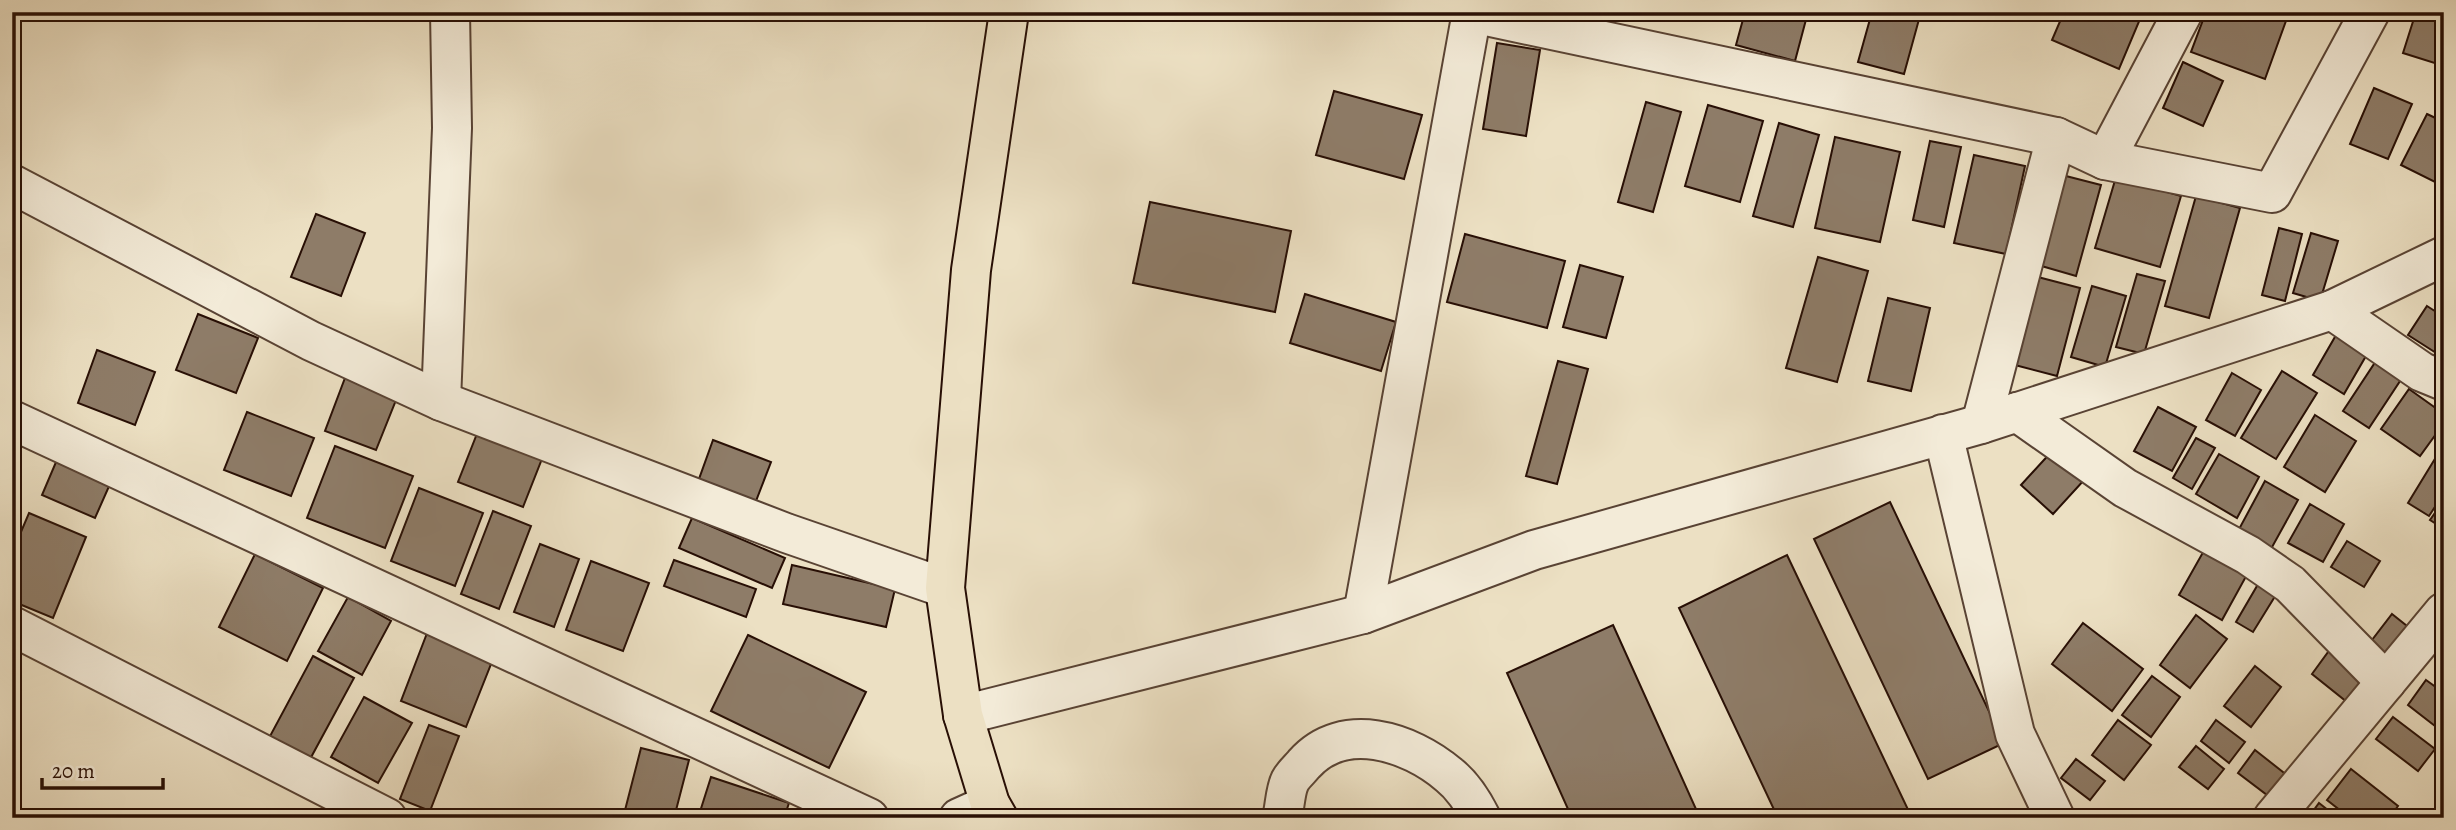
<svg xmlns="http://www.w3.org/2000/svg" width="2456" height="830" viewBox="0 0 2456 830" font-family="Alegreya,serif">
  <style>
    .building { fill: #8e7c68; stroke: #280f05; stroke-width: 2 }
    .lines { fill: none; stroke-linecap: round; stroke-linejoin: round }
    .minor-casing { stroke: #594334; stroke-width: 42 }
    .major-casing { stroke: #280f05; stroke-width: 42 }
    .minor { stroke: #f3ebd8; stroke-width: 38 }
    .major { stroke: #ece0c3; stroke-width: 38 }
  </style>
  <rect width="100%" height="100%" fill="#ece0c3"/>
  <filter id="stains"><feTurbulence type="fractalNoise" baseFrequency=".00286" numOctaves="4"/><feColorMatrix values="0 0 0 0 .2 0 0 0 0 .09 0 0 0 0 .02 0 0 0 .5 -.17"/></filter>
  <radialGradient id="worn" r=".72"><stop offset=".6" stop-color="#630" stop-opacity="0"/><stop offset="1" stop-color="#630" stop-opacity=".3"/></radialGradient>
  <g class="building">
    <polygon points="1745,12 1808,12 1795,61 1736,45"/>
    <polygon points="1872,12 1921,12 1904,74 1858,62"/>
    <polygon points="2064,12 2143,12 2119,69 2052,40"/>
    <polygon points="2206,12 2269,12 2287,18 2265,79 2191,52"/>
    <polygon points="2416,12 2444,12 2444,66 2403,53"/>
    <polygon points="1497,43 1540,50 1526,136 1483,129"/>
    <polygon points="2183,62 2223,81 2203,126 2163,108"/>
    <polygon points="2374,88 2412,104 2388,159 2350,144"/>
    <polygon points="1334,91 1422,115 1404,179 1316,155"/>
    <polygon points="1646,102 1681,112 1653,212 1618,202"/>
    <polygon points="1708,105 1763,121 1740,202 1685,186"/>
    <polygon points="2427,114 2444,122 2444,175 2439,184 2401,165"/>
    <polygon points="1779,123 1819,135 1793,227 1753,216"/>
    <polygon points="1835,137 1900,152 1880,242 1815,228"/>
    <polygon points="1930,141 1961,147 1944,227 1913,220"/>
    <polygon points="1974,155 2025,166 2006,254 1954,243"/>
    <polygon points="2062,175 2101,185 2076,276 2038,265"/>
    <polygon points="2116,177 2181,196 2160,267 2095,248"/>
    <polygon points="2196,196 2240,208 2209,318 2165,306"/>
    <polygon points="1150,202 1291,231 1275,312 1133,283"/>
    <polygon points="316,214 365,233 341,296 291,277"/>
    <polygon points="2279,228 2302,234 2285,301 2262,295"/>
    <polygon points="2311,233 2338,241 2320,301 2293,293"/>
    <polygon points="1465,234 1565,261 1547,328 1447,302"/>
    <polygon points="1818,257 1868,271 1837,382 1786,368"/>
    <polygon points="1580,265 1623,277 1606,338 1563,327"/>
    <polygon points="2137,274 2165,281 2144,354 2116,347"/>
    <polygon points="2034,276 2080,288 2057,376 2011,364"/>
    <polygon points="2092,286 2126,296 2105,367 2071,357"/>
    <polygon points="1305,294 1396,322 1381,371 1290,343"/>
    <polygon points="1888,298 1930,308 1911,391 1868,381"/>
    <polygon points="2427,306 2444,317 2444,358 2408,335"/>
    <polygon points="198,314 258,338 236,393 176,370"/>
    <polygon points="2339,330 2370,349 2344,394 2313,375"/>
    <polygon points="97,350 155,372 135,425 78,403"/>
    <polygon points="2378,358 2404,375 2369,428 2343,411"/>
    <polygon points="1558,361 1588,369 1557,484 1526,476"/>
    <polygon points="348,370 400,390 376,450 325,431"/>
    <polygon points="2282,371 2317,393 2276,459 2241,438"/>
    <polygon points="2232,373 2261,390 2235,436 2206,420"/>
    <polygon points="2409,389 2444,414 2444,423 2420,456 2381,429"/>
    <polygon points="2158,407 2196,427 2172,471 2134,451"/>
    <polygon points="247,412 314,438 291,496 224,470"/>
    <polygon points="2315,415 2356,441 2325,492 2284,467"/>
    <polygon points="482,421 547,446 523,507 458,482"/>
    <polygon points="2196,438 2215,448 2192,489 2173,478"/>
    <polygon points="713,440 771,462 756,501 699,479"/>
    <polygon points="2444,444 2444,493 2429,516 2408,503"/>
    <polygon points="335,446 413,476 385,548 307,518"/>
    <polygon points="2054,449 2085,479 2053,514 2021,485"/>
    <polygon points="2219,454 2259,477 2237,518 2196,494"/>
    <polygon points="56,462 110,484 95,518 42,495"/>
    <polygon points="2265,481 2298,500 2271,549 2238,531"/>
    <polygon points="419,488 483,513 455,586 391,561"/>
    <polygon points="2444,500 2444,529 2430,520"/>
    <polygon points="1890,502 2004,743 1928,779 1814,539"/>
    <polygon points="2310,504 2344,524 2323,562 2288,543"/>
    <polygon points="493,511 531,526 499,609 461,594"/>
    <polygon points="29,513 86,537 53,618 12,601 12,553"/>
    <polygon points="692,518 785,558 772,588 679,548"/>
    <polygon points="2347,541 2380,561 2364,587 2331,567"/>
    <polygon points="540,544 579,559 554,627 514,612"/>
    <polygon points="2206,547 2249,571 2222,620 2179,595"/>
    <polygon points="255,554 323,588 287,661 219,627"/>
    <polygon points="1787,555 1912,818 1778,818 1679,608"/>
    <polygon points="674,560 756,589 746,617 664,586"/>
    <polygon points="591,561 649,583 623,651 566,630"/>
    <polygon points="792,565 895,589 886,627 783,604"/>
    <polygon points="2264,574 2282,585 2253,632 2236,622"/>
    <polygon points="348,597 391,621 362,675 318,651"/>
    <polygon points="2392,614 2412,630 2382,669 2362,653"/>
    <polygon points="2196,615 2227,639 2190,688 2160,665"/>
    <polygon points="2083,623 2143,669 2112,711 2052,664"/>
    <polygon points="1613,625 1700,818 1572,818 1507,673"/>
    <polygon points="429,628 495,654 466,727 401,701"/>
    <polygon points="748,635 866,692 829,768 711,711"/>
    <polygon points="2331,648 2367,676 2347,702 2312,674"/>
    <polygon points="313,656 354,678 309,761 269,738"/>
    <polygon points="2255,666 2281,687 2251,727 2224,706"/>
    <polygon points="2152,676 2180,697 2151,737 2122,715"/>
    <polygon points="2426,680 2444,693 2444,733 2408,705"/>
    <polygon points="364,697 412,723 378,783 331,757"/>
    <polygon points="2393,717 2435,749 2418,771 2376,739"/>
    <polygon points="2118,720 2151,745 2124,780 2092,755"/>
    <polygon points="2216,720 2245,742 2229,763 2201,741"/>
    <polygon points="429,725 459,736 430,811 400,799"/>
    <polygon points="2196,746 2224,769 2208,789 2179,767"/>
    <polygon points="641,748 689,760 674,818 623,818"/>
    <polygon points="2255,750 2288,776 2271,798 2238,773"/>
    <polygon points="2076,759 2105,781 2090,800 2061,778"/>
    <polygon points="2351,769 2398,806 2389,818 2350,818 2327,800"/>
    <polygon points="711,777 789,803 784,818 698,818"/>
    <polygon points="2319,803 2338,818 2308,818"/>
    <polygon points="2132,810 2142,818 2126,818"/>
  </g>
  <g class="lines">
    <g class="minor-casing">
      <g id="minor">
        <polyline points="1472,13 2056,137 2105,160 2272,193 2370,12"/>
        <polyline points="2105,160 2183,12"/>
        <polyline points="12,184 311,341 441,401 786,533 945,588"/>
        <polyline points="2332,310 2422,372 2444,381"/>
        <polyline points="441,401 452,128 450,12"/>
        <polyline points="2017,412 2125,488 2248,555 2290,584 2386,682"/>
        <polyline points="12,420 869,818"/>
        <polyline points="1981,424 2056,137"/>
        <polyline points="1943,434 2015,734 2055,818"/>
        <polyline points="1363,614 1472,12"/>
        <polyline points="12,626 387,818"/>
        <polyline points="963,715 1363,614 1534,550 1981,424 2332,310 2444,256"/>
        <polyline points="959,818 990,804"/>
        <path d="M1282 818C1285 807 1285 791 1290 781 1293 775 1300 769 1304 764 1343 720 1409 741 1449 775 1463 786 1473 802 1481 818"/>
        <polyline points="2273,818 2444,612"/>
      </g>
    </g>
    <g class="major-casing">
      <polyline id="major" points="998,818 990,804 963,715 945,588 971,270 1009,12"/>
    </g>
    <use href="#minor" class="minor"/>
    <use href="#major" class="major"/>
  </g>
  <rect width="2456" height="830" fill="none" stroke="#ece0c3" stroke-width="42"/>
  <rect x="14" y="14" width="2428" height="802" fill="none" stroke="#280f05" stroke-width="3.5"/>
  <rect x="21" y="21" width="2414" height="788" fill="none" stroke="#280f05" stroke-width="2"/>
  <path d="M42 778v10h121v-10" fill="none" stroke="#280f05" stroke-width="3.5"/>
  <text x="52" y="778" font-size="21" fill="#280f05" stroke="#f3ebd8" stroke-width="5" paint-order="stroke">20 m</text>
  <rect width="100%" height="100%" filter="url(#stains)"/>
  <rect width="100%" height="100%" fill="url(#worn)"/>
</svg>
